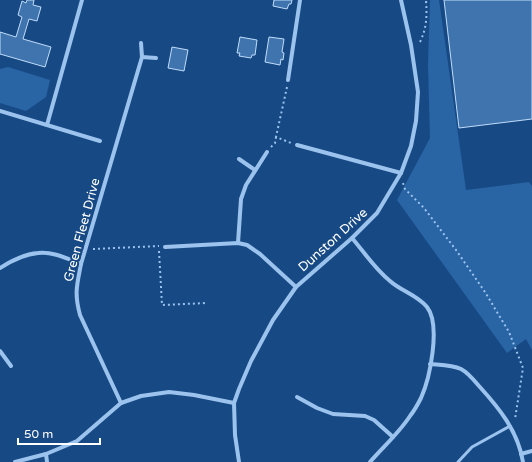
<svg xmlns="http://www.w3.org/2000/svg" width="532" height="462" viewBox="0 0 532 462" font-family="'Varela Round',sans-serif">
  <style>
    .green { fill: #2964a4 }
    .building { fill: #3f74ae; stroke: #c1dcfa }
    .lines { fill: none; stroke-linecap: round; stroke-linejoin: round }
    .path { stroke: #9cc3ed; stroke-width: 2; stroke-dasharray: 2 3; stroke-linecap: butt }
    .lane { stroke: #9cc3ed; stroke-width: 3 }
    .street { stroke: #9cc3ed; stroke-width: 4 }
    .labels { text-anchor: middle; dominant-baseline: central; stroke-width: 4; stroke-linejoin: round; paint-order: stroke }
    .street-label { font-size: 13px; fill: #fff; stroke: #174a85 }
  </style>
  <rect width="100%" height="100%" fill="#174a85"/>
  <g class="green">
    <polygon points="430,0 439,0 466,190 529,182 532,186 532,350 526,339 507,353 397,200 430,138 428,64"/>
    <polygon points="8,67 50,80 46,97 26,111 0,103 0,69"/>
  </g>
  <g class="building">
    <polygon points="27,0 34,0 33,5 41,7 37,21 29,19 23,39 51,47 45,67 0,54 0,32 16,37 22,17 18,15 22,1 26,3"/>
    <polygon points="274,0 292,0 291,4 289,4 287,9 273,6"/>
    <polygon points="444,0 532,0 532,119 459,128"/>
    <polygon points="240,37 257,40 255,55 252,55 251,58 239,56 240,53 237,53"/>
    <polygon points="269,37 284,39 282,52 284,53 283,60 281,59 280,65 265,62"/>
    <polygon points="172,47 188,50 184,71 168,68"/>
  </g>
  <g class="lines">
    <g class="path">
      <path d="M420 42C427 27 427 16 426 0"/>
      <polyline points="287,87 276,137 291,143"/>
      <polyline points="271,147 275,143 276,137"/>
      <polyline points="403,183 405,189 424,208 456,250 485,292 509,332 523,368 515,419"/>
      <polyline points="93,249 159,246"/>
      <polyline points="159,251 162,305 207,303"/>
    </g>
    <polyline class="lane" points="458,462 472,447 510,426"/>
    <g class="street">
      <polyline points="141,43 142,57"/>
      <polyline points="288,80 300,0"/>
      <polyline points="0,111 100,141"/>
      <polyline points="47,125 82,0"/>
      <polyline points="297,145 401,173"/>
      <polyline points="239,159 255,170"/>
      <path d="M352 238C364 252 375 269 390 281 401 291 417 295 427 307 441 325 430 378 421 398 418 404 414 411 410 416 399 433 383 447 370 462"/>
      <polyline points="238,243 241,199 246,185 267,152"/>
      <polyline points="165,247 238,243 247,245 260,254 296,287"/>
      <path d="M0 268C11 261 25 254 38 253 52 251 68 259 81 264"/>
      <polyline points="0,351 11,366"/>
      <path d="M430 364C440 365 452 365 461 369 467 372 474 380 479 386 499 408 518 431 523 462"/>
      <polyline points="297,397 317,408 333,414 365,416 374,420 393,437"/>
      <path d="M121 403 80 315C74 293 77 285 81 264L142 57 156 58"/>
      <polyline points="46,454 47,462"/>
      <polyline points="521,454 532,451"/>
      <polyline points="15,462 46,454 77,441 121,403 141,396 169,392 194,395 234,403"/>
      <polyline points="239,462 235,435 234,403 239,389 251,361 273,320 296,287 352,238 377,213 401,173 411,146 416,121 418,92 411,45 401,0"/>
    </g>
  </g>
  <g class="labels">
    <g class="street-label">
      <text transform="translate(82 230) rotate(-75)">Green Fleet Drive</text>
      <text transform="translate(333 240) rotate(-42)">Dunston Drive</text>
    </g>
  </g>
  <path d="M18 438v6h82v-6" fill="none" stroke="#ffffff" stroke-width="2"/>
  <text x="24" y="438" font-size="12" fill="#ffffff" stroke="#174a85" stroke-width="3" paint-order="stroke">50 m</text>
</svg>
